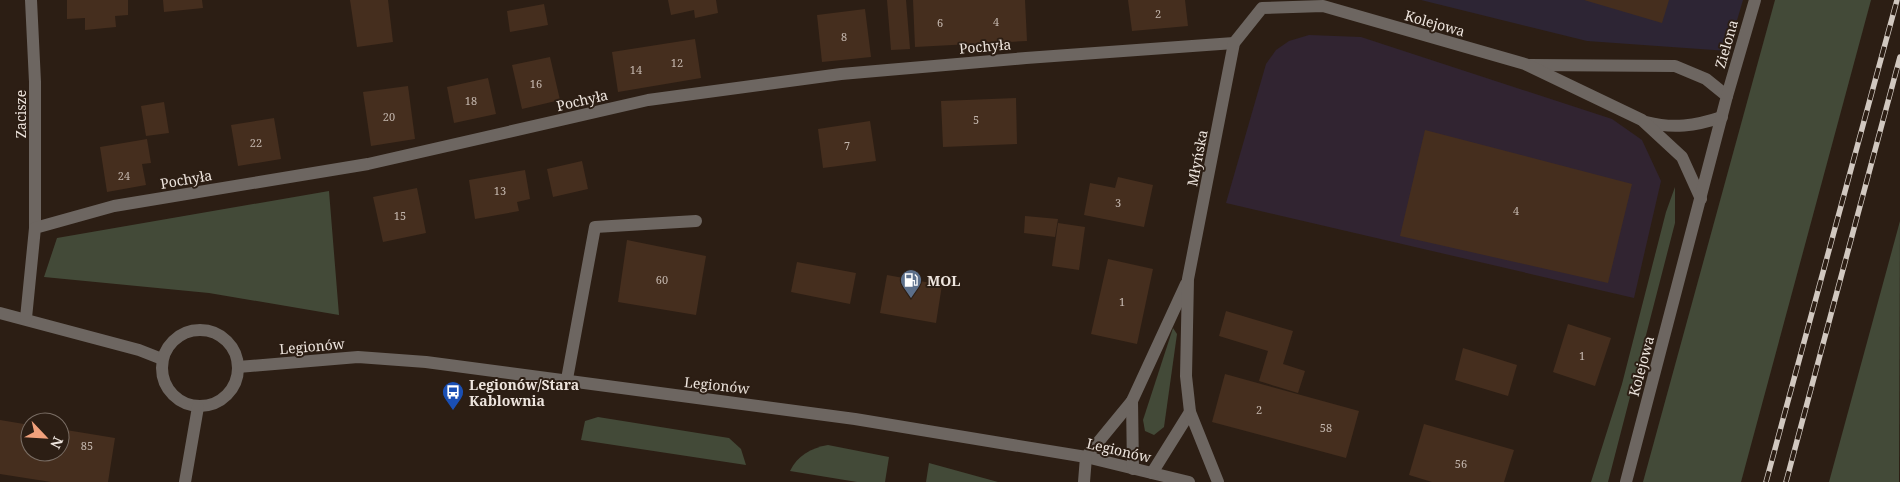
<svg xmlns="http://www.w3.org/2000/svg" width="1900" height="482" viewBox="0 0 1900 482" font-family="'Noto Serif',serif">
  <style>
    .industrial { fill: #312431 }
    .education { fill: #2d2534 }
    .green { fill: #434a38 }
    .building { fill: #452e1e }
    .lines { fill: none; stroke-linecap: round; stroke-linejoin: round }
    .minor { stroke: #6d6661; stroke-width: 12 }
    .rail-casing { stroke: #d1c8c0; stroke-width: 5.5 }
    .rail { stroke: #2c1e14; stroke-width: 4; stroke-dasharray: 11; stroke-linecap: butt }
    .labels { text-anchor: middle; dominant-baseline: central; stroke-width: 4; stroke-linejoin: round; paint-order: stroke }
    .number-label { font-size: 11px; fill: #c4b7ae }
    .street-label { font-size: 14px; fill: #eee5de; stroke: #2c1e14 }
    .poi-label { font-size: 14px; font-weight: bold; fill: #eee5de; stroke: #2c1e14; text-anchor: start }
  </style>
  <rect width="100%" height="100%" fill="#2c1e14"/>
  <polygon class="industrial" points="1309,35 1361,37 1612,119 1642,140 1661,181 1634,298 1226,203 1266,64 1276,50 1289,41"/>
  <polygon class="education" points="1421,0 1743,0 1728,51 1587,41"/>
  <g class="green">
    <polygon points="1775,0 1871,0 1741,482 1643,482"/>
    <polygon points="1675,187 1675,223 1608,482 1591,482 1622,384 1666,212"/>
    <polygon points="329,191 339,315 209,293 44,277 57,238"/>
    <polygon points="1900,221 1899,482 1829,482"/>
    <polygon points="1173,328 1177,334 1164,427 1154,435 1145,431 1143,420"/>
    <polygon points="598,417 729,438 741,449 746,465 581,440 585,421"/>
    <path d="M828 445 889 457 885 482H857L790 471C797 456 811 448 828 445Z"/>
    <polygon points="929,463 998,482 926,482"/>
  </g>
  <g class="building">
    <polygon points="67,0 128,0 128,15 115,16 116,27 85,30 85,18 67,19"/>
    <polygon points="163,0 202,0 203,8 164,12"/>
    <polygon points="350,0 388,0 393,42 357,47"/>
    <polygon points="668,0 716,0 718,13 695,18 694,10 671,15"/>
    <polygon points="887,0 906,0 910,49 891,50"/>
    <polygon points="913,0 1025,0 1027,41 915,47"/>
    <polygon points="1128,0 1185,0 1188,26 1132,31"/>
    <polygon points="1584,0 1669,0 1662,23"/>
    <polygon points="544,4 548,25 510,32 507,11"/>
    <polygon points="865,9 871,57 822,62 817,15"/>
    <polygon points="695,39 701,78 618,92 612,52"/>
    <polygon points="550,57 560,100 522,109 512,65"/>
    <polygon points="488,78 496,114 454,123 447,87"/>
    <polygon points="408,86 415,139 371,146 363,92"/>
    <polygon points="1016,98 1017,144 943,147 941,101"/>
    <polygon points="164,102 169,133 146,136 141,106"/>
    <polygon points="274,118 281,159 238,166 231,125"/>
    <polygon points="870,121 876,161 823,168 818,129"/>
    <polygon points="1425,130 1632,184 1608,283 1400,236"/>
    <polygon points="147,139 151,163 142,164 146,185 107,192 100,147"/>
    <polygon points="582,161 588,189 553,197 547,169"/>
    <polygon points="525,170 530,199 517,202 519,211 475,219 469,180"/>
    <polygon points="1118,177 1153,185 1144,227 1084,215 1090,183 1115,188"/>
    <polygon points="417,188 426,233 383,242 373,197"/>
    <polygon points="1025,216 1058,219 1055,237 1024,233"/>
    <polygon points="1058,223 1085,227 1079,270 1052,266"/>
    <polygon points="627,240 706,256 696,315 618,302"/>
    <polygon points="1108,259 1153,269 1137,344 1091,334"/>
    <polygon points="797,262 856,273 850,304 791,292"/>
    <polygon points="887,275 942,285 936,323 880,313"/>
    <polygon points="1226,311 1293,331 1283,364 1305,371 1298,393 1259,381 1268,351 1219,336"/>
    <polygon points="1568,324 1611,338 1595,386 1553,372"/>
    <polygon points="1463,348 1517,365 1508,396 1455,380"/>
    <polygon points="1225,374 1359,411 1346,458 1212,422"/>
    <polygon points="0,420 30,425 30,452 60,452 60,429 115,438 108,482 51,482 0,474"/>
    <polygon points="1424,424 1514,450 1504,482 1432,482 1409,475"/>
  </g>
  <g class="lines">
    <g class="minor">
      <polyline points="31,0 35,82 35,228"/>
      <polyline points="1530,65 1675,66 1706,79 1727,96"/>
      <path d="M1646 122C1673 129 1695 126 1722 117"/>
      <polyline points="0,313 139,350 162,359"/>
      <polyline points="26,318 35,228 114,206 368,164 648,100 841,74 1026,58 1234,43"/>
      <circle cx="200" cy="368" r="38"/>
      <polyline points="238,367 358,357 426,362 855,419 1086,457 1189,482"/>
      <polyline points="567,379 595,227 696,221"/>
      <polyline points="1132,401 1133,469"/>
      <polyline points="1086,457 1132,401 1186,284"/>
      <polyline points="1152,473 1190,412"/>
      <polyline points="185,482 198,407"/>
      <polyline points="1084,482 1086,457"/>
      <polyline points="1218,482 1190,412 1186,376 1188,279 1234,43 1262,8 1323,6 1525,64 1642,120 1682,157 1701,199"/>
      <polyline points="1626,482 1727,96 1755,0"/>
    </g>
    <g class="rail-casing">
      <g id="rail">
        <polyline points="1766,482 1897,0"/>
        <polyline points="1786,482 1900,57"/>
      </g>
    </g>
    <use href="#rail" class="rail"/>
  </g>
  <defs>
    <g id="fuel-pin" transform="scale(1.125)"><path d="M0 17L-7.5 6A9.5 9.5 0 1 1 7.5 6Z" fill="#5c6f8a" stroke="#2c1e14"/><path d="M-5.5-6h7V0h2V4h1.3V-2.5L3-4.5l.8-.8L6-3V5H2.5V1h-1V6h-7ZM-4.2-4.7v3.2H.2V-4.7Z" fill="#fff"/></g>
    <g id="bus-pin" transform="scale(1.125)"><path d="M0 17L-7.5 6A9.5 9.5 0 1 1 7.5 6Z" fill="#1a4fb4" stroke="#2c1e14"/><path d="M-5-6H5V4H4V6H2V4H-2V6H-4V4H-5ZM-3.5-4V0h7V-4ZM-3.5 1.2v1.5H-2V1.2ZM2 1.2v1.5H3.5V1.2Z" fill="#fff"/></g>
  </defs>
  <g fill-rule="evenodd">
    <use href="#fuel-pin" x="911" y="280"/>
    <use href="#bus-pin" x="453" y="392"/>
  </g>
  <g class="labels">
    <g class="number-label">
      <text x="1158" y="13">2</text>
      <text x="996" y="21">4</text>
      <text x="940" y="22">6</text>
      <text x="844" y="36">8</text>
      <text x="677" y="62">12</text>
      <text x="636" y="69">14</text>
      <text x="536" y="83">16</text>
      <text x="471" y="100">18</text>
      <text x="389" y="116">20</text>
      <text x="976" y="119">5</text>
      <text x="256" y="142">22</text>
      <text x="847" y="145">7</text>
      <text x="124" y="175">24</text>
      <text x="500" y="190">13</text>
      <text x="1118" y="202">3</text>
      <text x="1516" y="210">4</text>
      <text x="400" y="215">15</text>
      <text x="662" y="279">60</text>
      <text x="1122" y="301">1</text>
      <text x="1582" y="355">1</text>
      <text x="1259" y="409">2</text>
      <text x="1326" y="427">58</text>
      <text x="87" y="445">85</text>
      <text x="1461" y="463">56</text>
    </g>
    <g class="street-label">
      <text transform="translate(1435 23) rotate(16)">Kolejowa</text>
      <text transform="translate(1726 44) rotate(-74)">Zielona</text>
      <text transform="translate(985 46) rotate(-5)">Pochyła</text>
      <text transform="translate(582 100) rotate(-13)">Pochyła</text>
      <text transform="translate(20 114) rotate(-90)">Zacisze</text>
      <text transform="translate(1197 158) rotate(-79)">Młyńska</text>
      <text transform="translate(186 179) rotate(-10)">Pochyła</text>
      <text transform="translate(312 346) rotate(-5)">Legionów</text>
      <text transform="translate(1641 366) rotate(-75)">Kolejowa</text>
      <text transform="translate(717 385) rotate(6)">Legionów</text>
      <text transform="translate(1119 450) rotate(13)">Legionów</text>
    </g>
    <g class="poi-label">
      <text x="927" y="280">MOL</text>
      <text x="469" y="384">Legionów/Stara<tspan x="469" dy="16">Kablownia</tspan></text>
    </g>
  </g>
  <g transform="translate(45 437) rotate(115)"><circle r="24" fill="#2c1e14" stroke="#7a6e65"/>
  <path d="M0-4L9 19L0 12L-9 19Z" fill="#f1a17c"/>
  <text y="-8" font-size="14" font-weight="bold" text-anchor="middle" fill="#eee5de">N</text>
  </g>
</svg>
